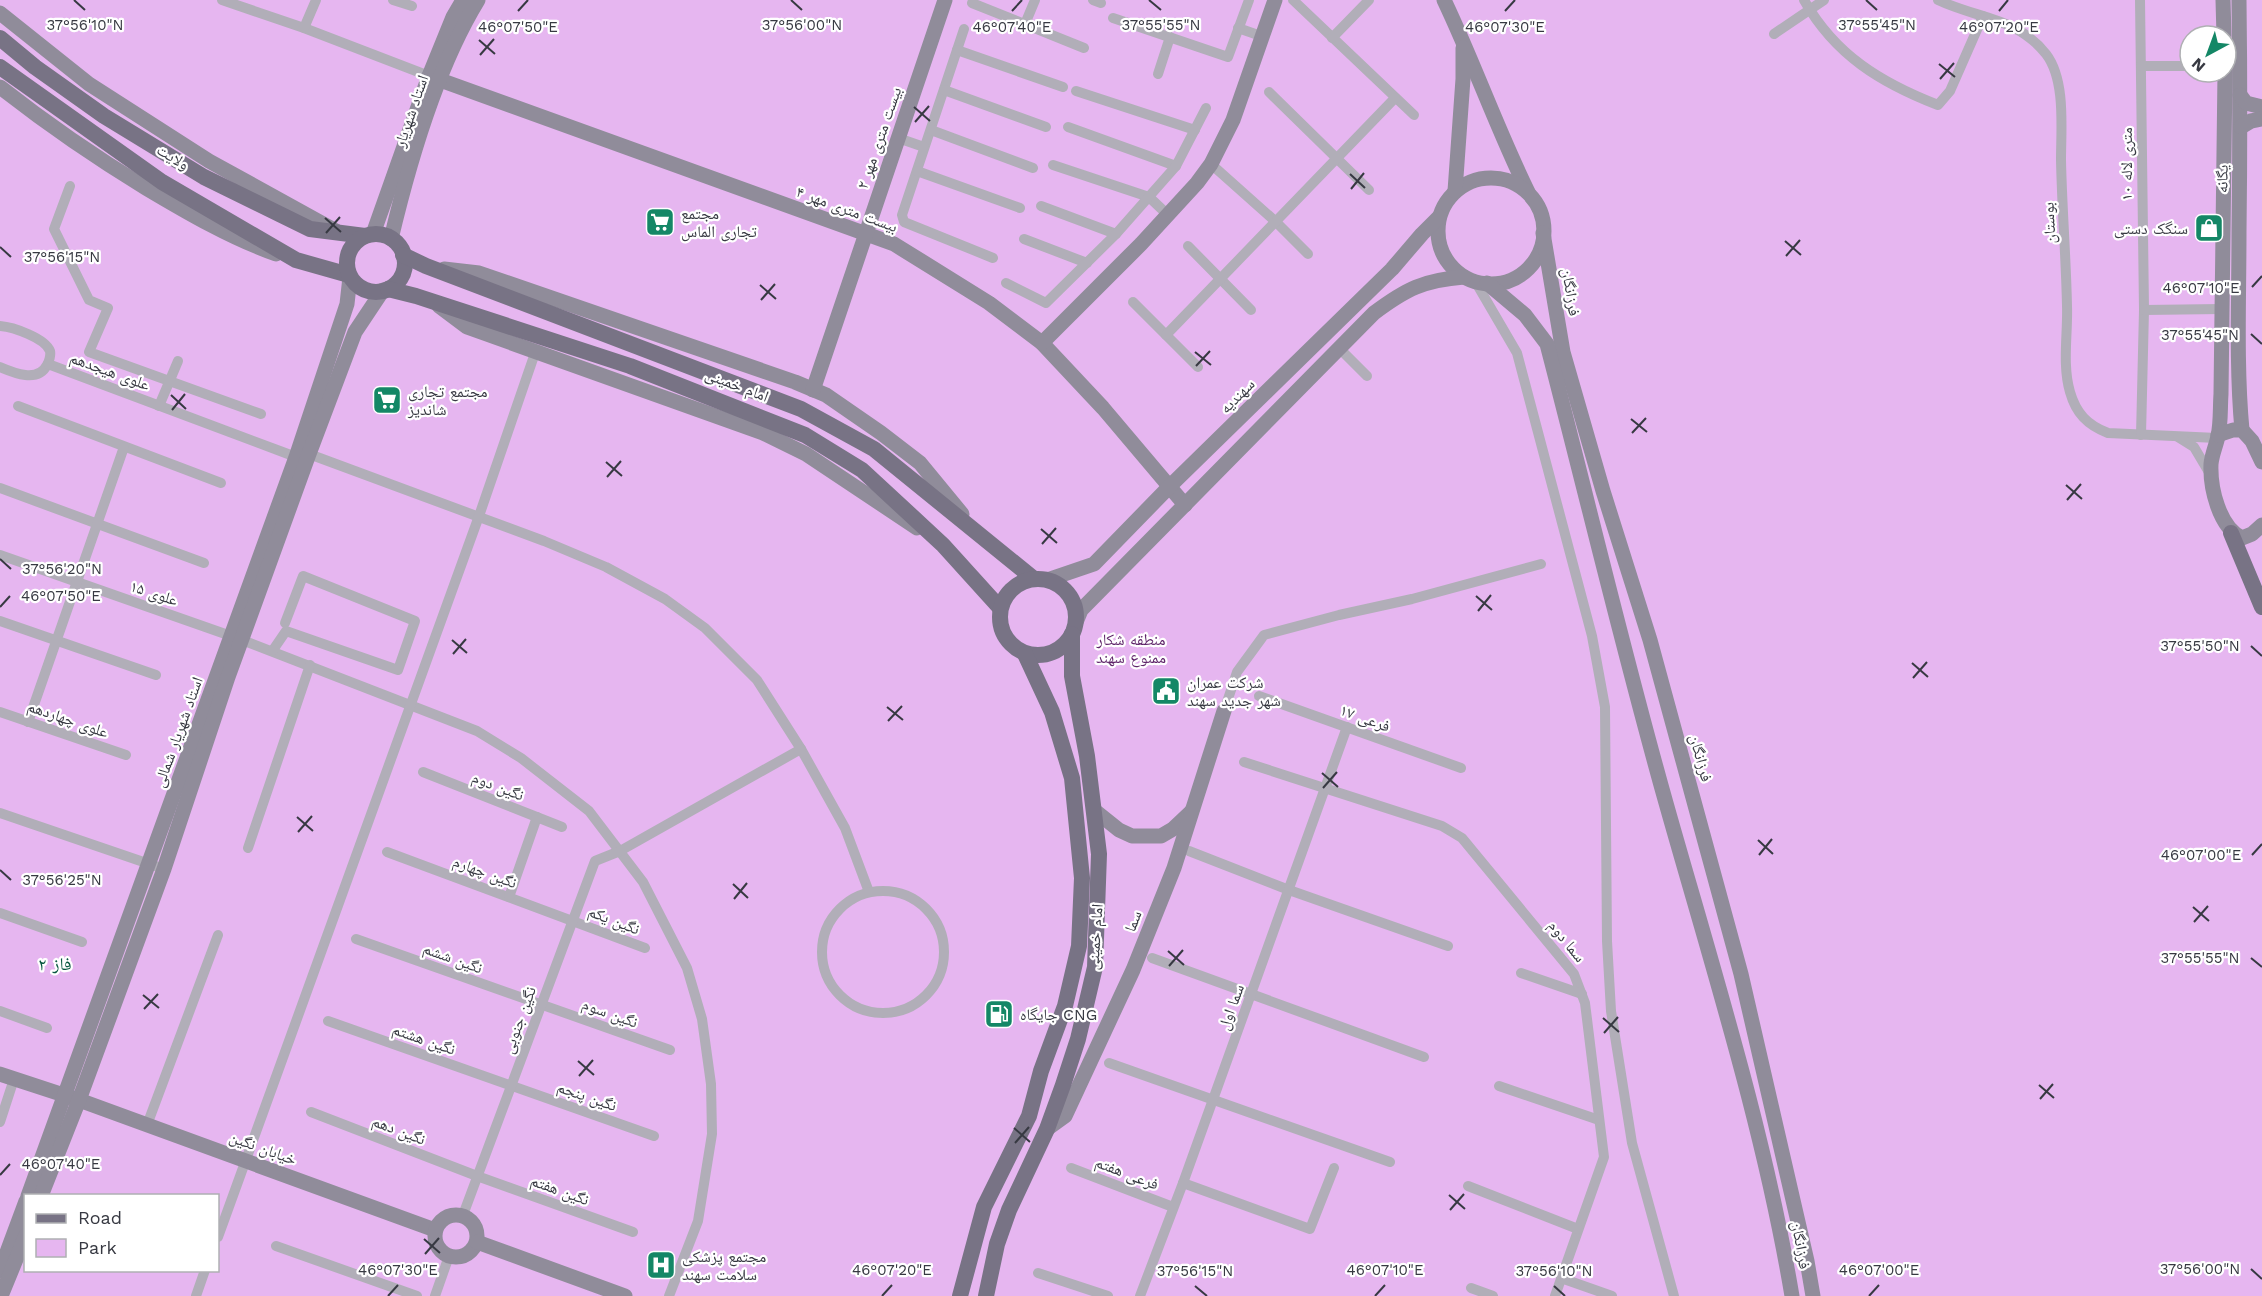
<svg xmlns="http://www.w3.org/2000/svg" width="2262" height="1296" viewBox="0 0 2262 1296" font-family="'Work Sans','Noto Naskh Arabic',sans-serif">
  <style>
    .green { fill: #e6b6f0; fill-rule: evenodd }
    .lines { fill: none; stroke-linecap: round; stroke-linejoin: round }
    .street { stroke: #b1aeb8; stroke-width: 10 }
    .secondary { stroke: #908c9a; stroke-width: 15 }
    .primary { stroke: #787385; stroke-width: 16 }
    .ticks { fill: none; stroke: #373942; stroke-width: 2 }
    .labels { text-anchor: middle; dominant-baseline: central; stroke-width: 4.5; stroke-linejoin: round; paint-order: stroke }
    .street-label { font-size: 16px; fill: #373942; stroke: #fff }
    .poi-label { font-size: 16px; fill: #373942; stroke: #fff; text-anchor: start }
    .park-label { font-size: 16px; fill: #5f256a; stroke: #fff }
    .neighbourhood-label { font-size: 18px; fill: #085841; stroke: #fff }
    .ticks-label { font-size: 15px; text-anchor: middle; fill: #373942; stroke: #fff; stroke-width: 4.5; stroke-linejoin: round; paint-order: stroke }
  </style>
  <rect width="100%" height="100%" fill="#f3f5ff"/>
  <path class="green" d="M0 0H2262V1296H0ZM2190 36H2226V72H2190ZM26 1196H218V1270H26Z"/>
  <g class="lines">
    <g class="street">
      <polyline points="222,0 304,28 429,76"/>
      <polyline points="393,0 412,6"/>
      <polyline points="1093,0 1101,3"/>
      <polyline points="1293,0 1414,115"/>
      <path d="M1804 0C1835 55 1881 83 1938 105L1950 91 1983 16"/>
      <path d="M1938 0C1978 19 2017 17 2046 54 2066 80 2061 129 2061 160 2062 209 2066 257 2067 306 2068 333 2062 365 2070 392 2076 413 2087 425 2108 433L2217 438"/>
      <polyline points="2140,0 2144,310 2141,435"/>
      <polyline points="972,3 1084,48"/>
      <polyline points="1113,18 1228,57 1249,0"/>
      <polyline points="1025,24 1035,0"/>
      <polyline points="304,28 316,0"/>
      <polyline points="1238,28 1261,36"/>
      <polyline points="964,29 902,215 904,222 993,258"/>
      <polyline points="1774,34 1824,0"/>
      <polyline points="1332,38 1369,0"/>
      <polyline points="957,50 1063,87"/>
      <polyline points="2141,66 2190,66"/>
      <polyline points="1158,74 1170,37"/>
      <polyline points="944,90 1046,127"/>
      <polyline points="1076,91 1195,130"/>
      <polyline points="1269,92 1369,190"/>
      <polyline points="1068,127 1176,166"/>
      <polyline points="931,130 1033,168"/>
      <polyline points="898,138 924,147"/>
      <polyline points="1211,164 1275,221 1308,254"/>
      <polyline points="1053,165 1149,197 1168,215"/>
      <polyline points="917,171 1020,208"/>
      <polyline points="70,186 54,229 89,300 108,308 89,352 261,414"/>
      <polyline points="1041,206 1116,234"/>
      <polyline points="1024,239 1087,263"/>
      <polyline points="1188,246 1251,310"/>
      <polyline points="1475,281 1517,353 1592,636 1605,707 1607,941 1611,1011 1632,1143 1674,1296"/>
      <polyline points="1006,283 1046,303 1116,234 1176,166 1206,108"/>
      <polyline points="1133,302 1198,367"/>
      <polyline points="2144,310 2221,309"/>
      <path d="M0 326C13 327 45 338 50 351 51 355 49 362 47 365 38 383 14 373 0 367"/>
      <polyline points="1166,335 1395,98"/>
      <polyline points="1340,349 1367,376"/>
      <polyline points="48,364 296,457"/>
      <polyline points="18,406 221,483"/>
      <polyline points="159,406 178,361"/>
      <polyline points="2178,437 2194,447 2210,474"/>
      <polyline points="309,454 544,541 606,567 665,599 705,628 757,680 801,749 845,828 869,892"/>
      <polyline points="0,488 204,563"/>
      <polyline points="0,555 231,636"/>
      <polyline points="0,621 156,675"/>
      <polyline points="242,640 477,731 521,758 589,811 643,882 687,968 702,1019 711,1084 712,1134 698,1221 669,1296"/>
      <polyline points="273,650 286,631 398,670 415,621 303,576 285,623"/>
      <polyline points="1259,696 1461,768"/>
      <polyline points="1224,711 1237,672 1264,635 1339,615 1412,599 1541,564"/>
      <polyline points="0,712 126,755"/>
      <polyline points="28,722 124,447"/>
      <polyline points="1244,762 1442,826 1462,838 1574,974 1585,1003 1604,1157 1555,1296"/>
      <polyline points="423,772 562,827"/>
      <polyline points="0,813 164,869"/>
      <polyline points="248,848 310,665"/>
      <polyline points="1189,851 1289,890 1448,946"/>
      <polyline points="387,852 645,948"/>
      <circle cx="883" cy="952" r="61"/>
      <polyline points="509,897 537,817"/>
      <polyline points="0,913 82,942"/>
      <polyline points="356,939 670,1050"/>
      <polyline points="1152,958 1424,1057"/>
      <polyline points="1521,973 1582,994"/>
      <polyline points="0,1011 47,1028"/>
      <polyline points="328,1021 654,1136"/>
      <polyline points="1109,1063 1390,1162"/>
      <polyline points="1499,1086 1599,1120"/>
      <polyline points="311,1112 477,1176 633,1232"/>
      <polyline points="0,1122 14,1079"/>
      <polyline points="147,1125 218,935"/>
      <polyline points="1071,1168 1173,1207"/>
      <polyline points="1183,1183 1310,1229 1334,1168"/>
      <polyline points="1468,1186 1578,1229"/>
      <polyline points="463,1215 595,861 620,851 801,749"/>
      <polyline points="218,1237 479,516 535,353"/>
      <polyline points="276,1246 417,1296"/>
      <polyline points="1038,1273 1108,1296"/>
      <polyline points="1561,1278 1612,1296"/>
      <polyline points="1471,1288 1493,1296"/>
      <polyline points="196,1296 205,1270"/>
      <polyline points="435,1296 449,1256"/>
      <polyline points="1140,1296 1183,1183 1347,727"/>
    </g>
    <g class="secondary">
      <path d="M1444 0C1474 63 1497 129 1528 192"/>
      <polyline points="2223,0 2224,36"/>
      <path d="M2239 0C2240 78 2240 156 2239 233 2239 299 2236 365 2242 430"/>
      <polyline points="0,13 89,84 209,161 336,231"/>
      <path d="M2225 72 2221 394C2220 408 2221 423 2218 436 2216 446 2212 454 2211 464 2210 488 2219 527 2242 538L2252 534 2262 525"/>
      <polyline points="429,76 894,244 989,303 1042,343 1103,408 1185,505"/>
      <path d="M0 87C47 124 95 157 146 188 188 213 231 238 276 254"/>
      <polyline points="2240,95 2246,103 2262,107"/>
      <polyline points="2241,127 2251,121 2262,119"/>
      <circle cx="1491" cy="231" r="53"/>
      <polyline points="1455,191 1463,79 1463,48"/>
      <polyline points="1543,233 1563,352 1603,491 1650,640 1741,974 1807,1261 1813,1296"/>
      <polyline points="373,234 429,76 453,17 463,0"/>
      <path d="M391 239C409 163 437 67 478 0"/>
      <polyline points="444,269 479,273 795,382 826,395 881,433 920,463 962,514"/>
      <path d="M1487 283 1525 315 1547 344C1587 497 1623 651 1666 803 1712 966 1764 1129 1792 1296"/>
      <polyline points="439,306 467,327 763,433 806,454 917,528"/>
      <polyline points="1042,343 1141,244 1197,183 1211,164 1233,120 1275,0"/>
      <polyline points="813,390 945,0"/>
      <polyline points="2218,435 2233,430 2242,430 2252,441 2262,462"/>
      <polyline points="1047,580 1094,564 1169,487 1392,269 1422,234 1439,217"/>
      <path d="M1076 622 1081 610 1374 313C1406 289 1424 280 1464 277"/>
      <polyline points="1094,810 1119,830 1132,836 1161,836 1173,829 1191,812"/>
      <polyline points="0,1074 79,1100 435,1230"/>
      <polyline points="1047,1129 1065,1116 1133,970 1174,868 1224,711"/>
      <polyline points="28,1196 296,457 347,304 350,277"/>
      <polyline points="41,1196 79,1100 164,869 228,677 309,454 355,332 383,290"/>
      <circle cx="456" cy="1236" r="21"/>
      <polyline points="477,1242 625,1296"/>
      <polyline points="0,1271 26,1201"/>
      <polyline points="1,1296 26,1235"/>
    </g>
    <g class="primary">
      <polyline points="0,38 35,67 104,116 204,177 310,229 365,236"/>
      <polyline points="0,67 162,182 296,260 349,275"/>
      <circle cx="376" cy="263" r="29"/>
      <polyline points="403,255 426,266 801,409 874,449 1034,579"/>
      <polyline points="388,289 416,296 630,366 805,435 862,470 943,545 1000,608"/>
      <polyline points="2231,533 2262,607"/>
      <circle cx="1038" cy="617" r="38"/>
      <polyline points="960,1296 984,1207 1029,1116 1041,1071 1065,1006 1079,946 1082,878 1072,778 1052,712 1025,654"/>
      <polyline points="986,1296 997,1244 1009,1210 1047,1129 1063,1085 1078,1039 1095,967 1099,854 1087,756 1072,676 1072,634"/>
    </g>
  </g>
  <path class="ticks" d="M74 0 85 10M791 0 802 10M1149 0 1161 10M1866 0 1877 10M518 11 528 0M1012 11 1022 0M1505 11 1515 0M1999 11 2008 0M479 40 495 54M480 55 494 39M1939 64 1955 77M1940 79 1954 63M914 107 930 121M915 122 929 106M1350 174 1365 188M1351 189 1364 173M325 218 341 232M326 233 340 217M1785 241 1801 255M0 247 11 257M1786 256 1800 240M760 285 776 299M2252 287 2262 276M761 300 775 284M2251 334 2262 344M1195 352 1211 365M1196 366 1210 351M171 395 186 409M172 410 185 394M1631 419 1647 432M1632 433 1646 418M606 462 622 476M607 477 621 461M2066 485 2082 499M2067 500 2081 484M1041 529 1057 543M1042 544 1056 528M0 559 11 569M1476 596 1492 610M0 607 10 596M1478 611 1491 595M452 640 467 653M2251 646 2262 656M453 654 466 639M1912 663 1928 677M1913 678 1927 662M887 707 903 720M888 721 902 706M1322 773 1338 787M1323 788 1337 772M297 817 313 831M298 832 312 816M1758 840 1773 854M1759 855 1772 839M2252 855 2262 844M0 870 11 880M733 884 748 898M734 899 747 883M2193 907 2209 921M2194 922 2208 906M1168 951 1184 965M2251 958 2262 967M1169 966 1183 950M143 995 159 1008M144 1009 158 994M1603 1018 1619 1032M1604 1033 1618 1017M578 1061 594 1075M579 1076 593 1060M2039 1085 2054 1098M2040 1099 2053 1084M1014 1128 1030 1142M1015 1143 1029 1127M0 1175 10 1164M1449 1195 1465 1209M1450 1210 1464 1194M424 1239 440 1253M425 1254 439 1238M2251 1269 2262 1279M1195 1286 1207 1296M1554 1286 1565 1296M388 1296 398 1285M882 1296 892 1285M1375 1296 1385 1285M1869 1296 1879 1285"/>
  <defs>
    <g id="supermarket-square" transform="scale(1.5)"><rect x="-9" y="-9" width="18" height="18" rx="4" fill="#148766" stroke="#fff"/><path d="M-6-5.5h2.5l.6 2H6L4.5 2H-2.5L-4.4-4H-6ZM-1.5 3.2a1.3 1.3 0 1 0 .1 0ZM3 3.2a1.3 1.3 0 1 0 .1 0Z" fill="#fff"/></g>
    <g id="shop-square" transform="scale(1.5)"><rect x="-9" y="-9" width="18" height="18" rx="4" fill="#148766" stroke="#fff"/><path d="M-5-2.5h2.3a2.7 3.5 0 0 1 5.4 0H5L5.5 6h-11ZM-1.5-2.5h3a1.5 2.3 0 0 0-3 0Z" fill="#fff"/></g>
    <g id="civic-square" transform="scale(1.5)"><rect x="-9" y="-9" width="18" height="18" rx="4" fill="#148766" stroke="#fff"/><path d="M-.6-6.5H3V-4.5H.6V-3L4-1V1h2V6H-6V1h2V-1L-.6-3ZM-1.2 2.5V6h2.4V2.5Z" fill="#fff"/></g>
    <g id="fuel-square" transform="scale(1.5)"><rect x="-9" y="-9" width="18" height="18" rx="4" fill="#148766" stroke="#fff"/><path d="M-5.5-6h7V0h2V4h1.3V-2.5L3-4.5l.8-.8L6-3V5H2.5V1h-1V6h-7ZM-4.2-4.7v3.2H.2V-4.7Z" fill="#fff"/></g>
    <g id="hospital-square" transform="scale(1.5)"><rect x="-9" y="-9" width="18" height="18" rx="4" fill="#148766" stroke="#fff"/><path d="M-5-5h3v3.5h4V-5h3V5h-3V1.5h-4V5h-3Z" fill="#fff"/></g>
  </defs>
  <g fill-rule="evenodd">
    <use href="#supermarket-square" x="660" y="222"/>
    <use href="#shop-square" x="2209" y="228"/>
    <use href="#supermarket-square" x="387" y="400"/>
    <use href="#civic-square" x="1166" y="691"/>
    <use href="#fuel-square" x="999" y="1014"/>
    <use href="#hospital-square" x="661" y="1265"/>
  </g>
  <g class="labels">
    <g class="street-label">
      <text transform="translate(411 111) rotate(-71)">استاد شهریار</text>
      <text transform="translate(879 138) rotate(-71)">بیست متری مهر ۲</text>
      <text transform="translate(173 157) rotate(31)">ولایت</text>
      <text transform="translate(2126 164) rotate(-90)">۱۰ متری لاله</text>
      <text transform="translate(2222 179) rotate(-89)">یگانه</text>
      <text transform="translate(847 209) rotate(20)">بیست متری مهر ۴</text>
      <text transform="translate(2049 223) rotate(-93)">بوستان</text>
      <text transform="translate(1571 292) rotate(81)">فرزانگان</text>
      <text transform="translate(110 371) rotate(20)">علوی هیجدهم</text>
      <text transform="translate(737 385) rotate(21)">امام خمینی</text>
      <text transform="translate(1237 396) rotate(-45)">سهندیه</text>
      <text transform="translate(154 593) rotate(18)">علوی ۱۵</text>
      <text transform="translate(1365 718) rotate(20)">فرعی ۱۷</text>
      <text transform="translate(68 719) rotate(19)">علوی چهاردهم</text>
      <text transform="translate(178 732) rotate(-70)">استاد شهریار شمالی</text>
      <text transform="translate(1701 758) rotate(75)">فرزانگان</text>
      <text transform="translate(498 786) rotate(21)">نگین دوم</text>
      <text transform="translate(485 872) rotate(20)">نگین چهارم</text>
      <text transform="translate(614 920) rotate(21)">نگین یکم</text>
      <text transform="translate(1133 921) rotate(-68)">سما</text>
      <text transform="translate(1095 937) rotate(-86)">امام خمینی</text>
      <text transform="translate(1567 941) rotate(51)">سما دوم</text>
      <text transform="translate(453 958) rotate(20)">نگین ششم</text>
      <text transform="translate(1231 1007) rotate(-70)">سما اول</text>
      <text transform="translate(610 1013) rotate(20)">نگین سوم</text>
      <text transform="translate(519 1020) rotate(-70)">نگین جنوبی</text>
      <text transform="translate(424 1039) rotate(19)">نگین هشتم</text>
      <text transform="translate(587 1096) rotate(19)">نگین پنجم</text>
      <text transform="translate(399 1130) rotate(21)">نگین دهم</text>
      <text transform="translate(263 1148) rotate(20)">خیابان نگین</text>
      <text transform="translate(1127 1173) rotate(21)">فرعی هفتم</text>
      <text transform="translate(560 1190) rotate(20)">نگین هفتم</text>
      <text transform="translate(1801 1245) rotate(80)">فرزانگان</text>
    </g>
    <g class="poi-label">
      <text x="681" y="213">مجتمع<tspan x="681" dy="18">تجاری الماس</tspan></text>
      <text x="2188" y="228" text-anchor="end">سنگک دستی</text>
      <text x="408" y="391">مجتمع تجاری<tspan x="408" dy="18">شاندیز</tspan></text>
      <text x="1187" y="682">شرکت عمران<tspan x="1187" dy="18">شهر جدید سهند</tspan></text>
      <text x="1020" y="1014">جایگاه CNG</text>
      <text x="682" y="1256">مجتمع پزشکی<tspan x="682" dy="18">سلامت سهند</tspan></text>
    </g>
    <g class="park-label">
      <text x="1131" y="639">منطقه شکار<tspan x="1131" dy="18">ممنوع سهند</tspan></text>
    </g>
    <g class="neighbourhood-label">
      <text x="55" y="963">فاز ۲</text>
    </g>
  </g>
  <g class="ticks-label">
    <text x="85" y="30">37°56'10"N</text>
    <text x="802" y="30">37°56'00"N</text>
    <text x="1161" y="30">37°55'55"N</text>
    <text x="1877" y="30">37°55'45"N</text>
    <text x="1999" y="32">46°07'20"E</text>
    <text x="518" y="32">46°07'50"E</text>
    <text x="1012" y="32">46°07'40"E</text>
    <text x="1505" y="32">46°07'30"E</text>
    <text x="62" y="262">37°56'15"N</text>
    <text x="2201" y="293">46°07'10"E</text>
    <text x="2200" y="340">37°55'45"N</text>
    <text x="62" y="574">37°56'20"N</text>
    <text x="61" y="601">46°07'50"E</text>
    <text x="2200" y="651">37°55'50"N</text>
    <text x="2201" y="860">46°07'00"E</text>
    <text x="62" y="885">37°56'25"N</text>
    <text x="2200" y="963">37°55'55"N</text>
    <text x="61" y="1169">46°07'40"E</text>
    <text x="2200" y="1274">37°56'00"N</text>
    <text x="398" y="1275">46°07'30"E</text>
    <text x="892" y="1275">46°07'20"E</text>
    <text x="1385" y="1275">46°07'10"E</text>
    <text x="1879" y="1275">46°07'00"E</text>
    <text x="1195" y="1276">37°56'15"N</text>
    <text x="1554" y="1276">37°56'10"N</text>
  </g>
  <rect x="24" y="1194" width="195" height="78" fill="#ffffff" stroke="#afb0b3" stroke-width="1.5"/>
  <rect x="36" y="1214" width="30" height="9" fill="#787385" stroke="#afb0b3" stroke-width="1.5"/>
  <text x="78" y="1224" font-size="18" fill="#373942">Road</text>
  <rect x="36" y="1239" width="30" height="18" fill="#e6b6f0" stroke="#afb0b3" stroke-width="1.5"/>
  <text x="78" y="1254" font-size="18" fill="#373942">Park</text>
  <g transform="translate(2208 54) rotate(221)"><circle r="28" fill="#ffffff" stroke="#afb0b3" stroke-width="1.5"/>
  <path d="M0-4.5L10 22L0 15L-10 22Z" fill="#148766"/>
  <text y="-9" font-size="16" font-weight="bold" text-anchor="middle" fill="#373942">N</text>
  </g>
</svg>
